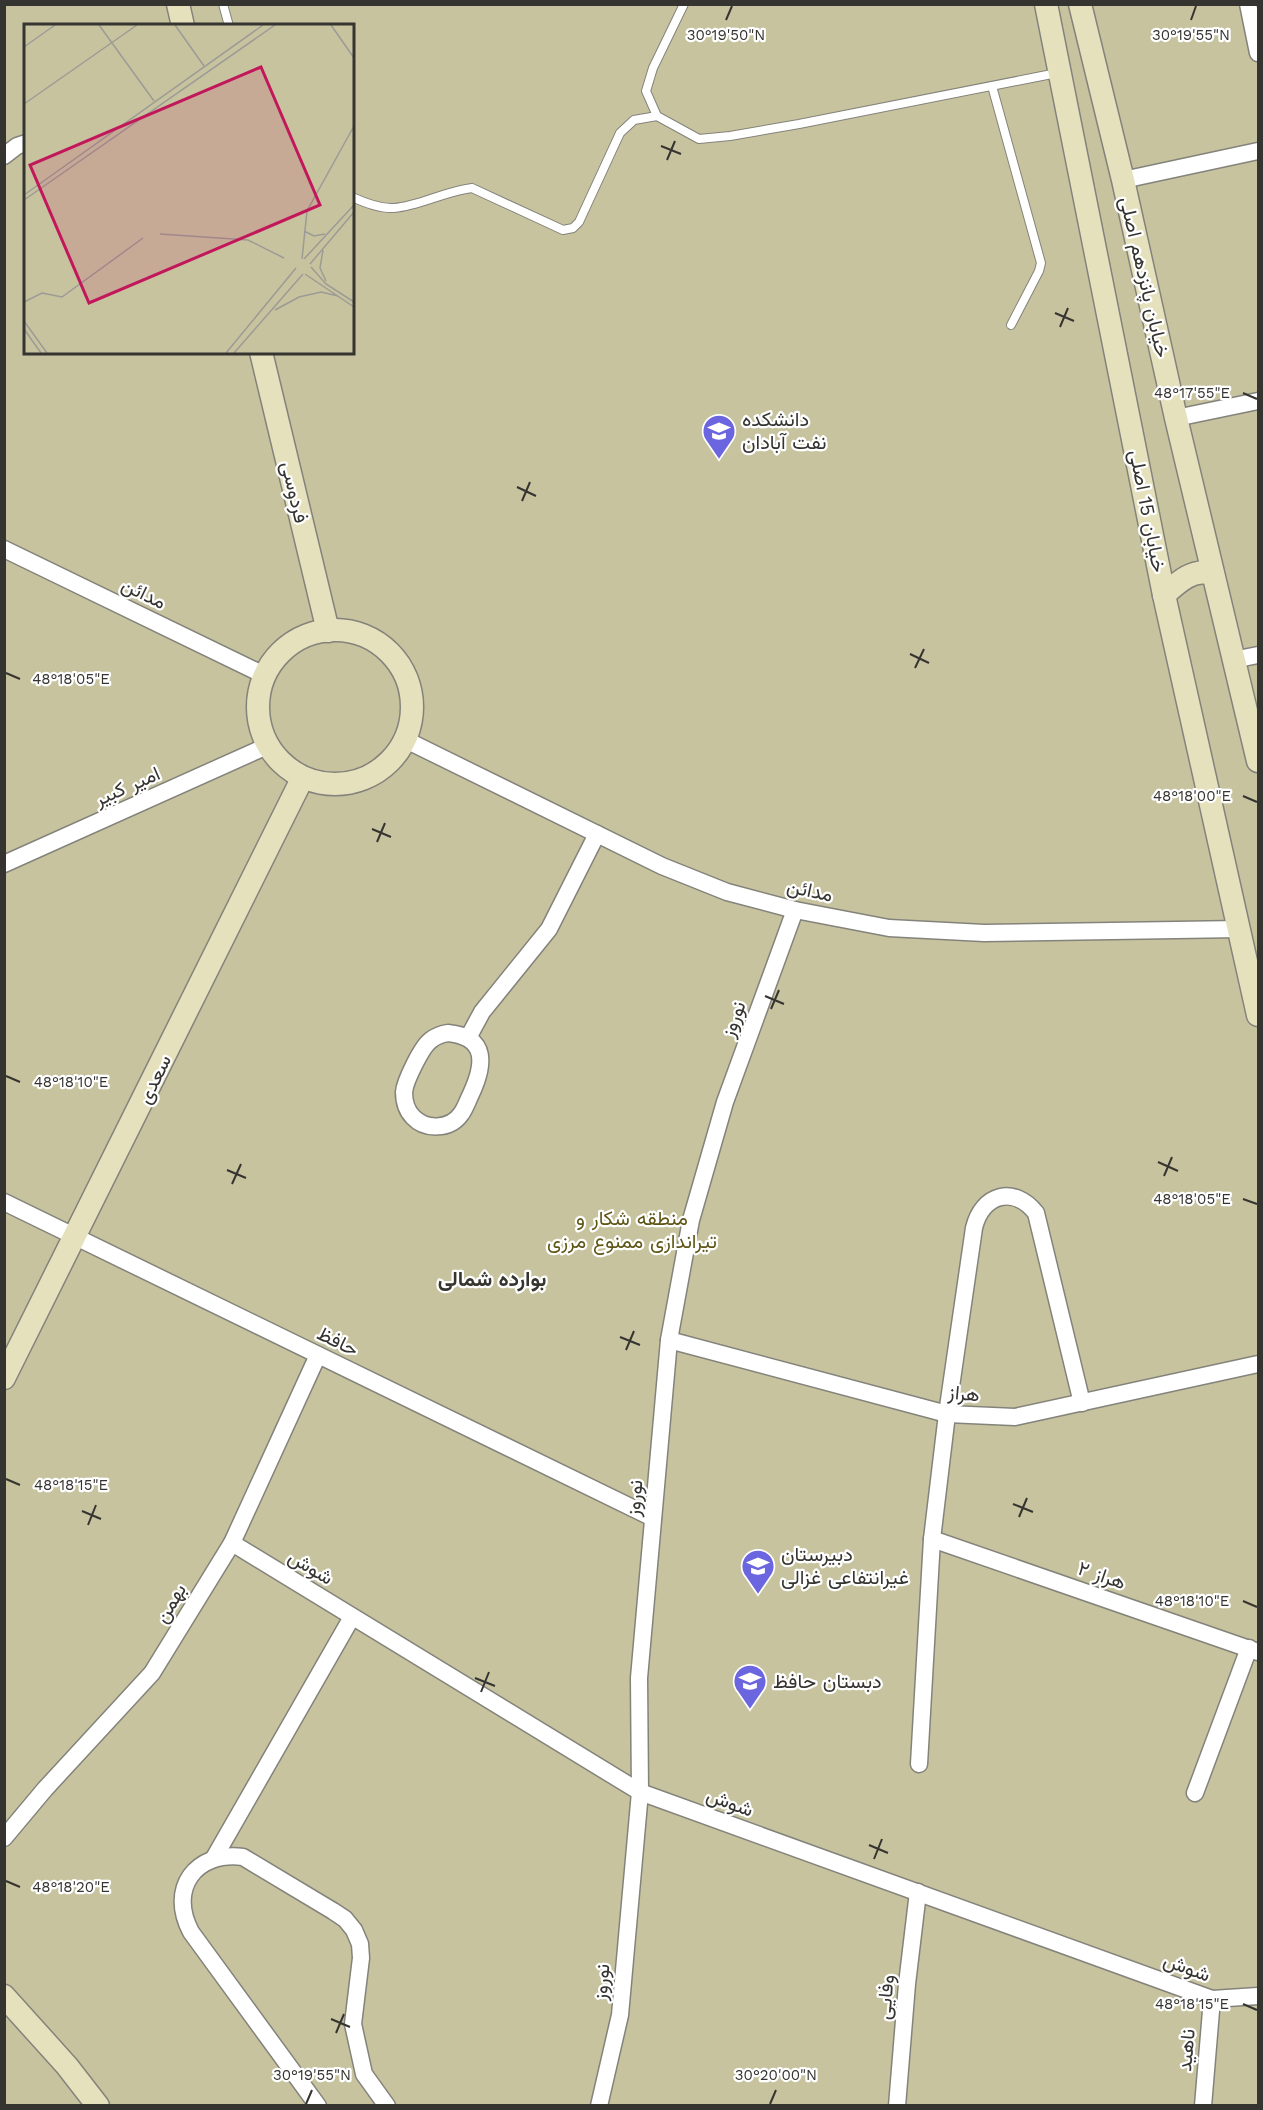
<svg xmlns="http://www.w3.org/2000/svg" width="1263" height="2110" viewBox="0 0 1263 2110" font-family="'Work Sans',Vazirmatn,sans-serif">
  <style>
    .green { fill: #c7c39f; fill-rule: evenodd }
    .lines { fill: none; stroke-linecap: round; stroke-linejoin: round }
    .lane-casing { stroke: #84837b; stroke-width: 10 }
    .street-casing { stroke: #84837b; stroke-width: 19 }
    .secondary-casing { stroke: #84837b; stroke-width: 25 }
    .lane { stroke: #fff; stroke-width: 8 }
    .street { stroke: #fff; stroke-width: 16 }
    .secondary { stroke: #e6e1bd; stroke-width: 22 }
    .ticks { fill: none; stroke: #353431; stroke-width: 2 }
    .labels { text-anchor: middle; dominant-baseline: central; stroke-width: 4.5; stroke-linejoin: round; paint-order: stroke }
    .street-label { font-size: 20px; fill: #353431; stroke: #fff }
    .poi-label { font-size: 20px; fill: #353431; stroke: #fff; text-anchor: start }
    .park-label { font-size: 20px; fill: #5f5616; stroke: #fff }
    .neighbourhood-label { font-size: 21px; font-weight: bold; fill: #36352e; stroke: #fff }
    .inset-road { fill: none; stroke: #9c9b95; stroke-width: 1.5 }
    .view { fill: #c2185b; fill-opacity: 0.15; stroke: #c2185b; stroke-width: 3 }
    .inset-edge { fill: none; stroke: #353431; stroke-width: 3 }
    .ticks-label { font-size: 15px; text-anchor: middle; fill: #353431; stroke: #fff; stroke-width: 4.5; stroke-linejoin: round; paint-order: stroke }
  </style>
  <rect width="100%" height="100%" fill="#e1e0d7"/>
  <path class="green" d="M5 5H1258V2105L5 2106ZM26 26H352V352H26Z"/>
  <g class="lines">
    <g class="lane-casing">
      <g id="lane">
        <polyline points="223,4 229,26"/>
        <polyline points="684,4 653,68 646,91 657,116 699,139 730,136 799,124 1057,73"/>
        <polyline points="992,86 1041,263 1039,271 1011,325"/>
        <path d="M352 197C363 202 381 209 394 208 420 206 445 191 472 188L563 230 573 228 579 222 620 133 634 120 657 116"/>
      </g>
    </g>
    <g class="street-casing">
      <g id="street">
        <polyline points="1248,4 1258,53"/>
        <polyline points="4,156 17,146 26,143"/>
        <polyline points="1123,180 1258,151"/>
        <polyline points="1176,418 1258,401"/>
        <polyline points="4,549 264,675"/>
        <polyline points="1233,660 1258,655"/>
        <polyline points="406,740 662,866 727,892 795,910 889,928 984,933 1240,929"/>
        <polyline points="4,864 267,746"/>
        <path d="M448 1033C489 1037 484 1066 471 1094 468 1100 465 1109 461 1114 450 1130 425 1130 413 1117 406 1110 404 1101 404 1092 405 1081 422 1046 431 1040 436 1036 442 1034 448 1033Z"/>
        <polyline points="468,1038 482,1012 549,929 597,834"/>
        <polyline points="4,1202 653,1518"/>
        <polyline points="669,1340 947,1414 1015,1417 1258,1364"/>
        <polyline points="932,1539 1258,1652"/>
        <polyline points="232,1543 640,1792 1212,1999 1258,1996"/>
        <path d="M919 1764 932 1539 947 1414 974 1228C982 1194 1014 1185 1036 1213L1082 1403"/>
        <polyline points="1195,1793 1249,1648"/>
        <polyline points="4,1838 45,1789 152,1673 232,1543 318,1355"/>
        <polyline points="214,1858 352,1617"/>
        <path d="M318 2106 191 1932C168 1889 195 1851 243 1857L333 1911 345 1919 354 1930 360 1944 361 1958 353 2024 364 2074 387 2106"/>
        <polyline points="599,2106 620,2015 640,1792 639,1678 669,1340 691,1220 725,1102 795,910"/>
        <polyline points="897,2106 907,1984 918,1892"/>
        <polyline points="1203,2106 1212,1999"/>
      </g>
    </g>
    <g class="secondary-casing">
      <g id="secondary">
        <polyline points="178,4 183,26"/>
        <polyline points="1046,4 1164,595 1258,1015"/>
        <polyline points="1080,4 1123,180 1176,418 1258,761"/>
        <polyline points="261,352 328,631"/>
        <path d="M1164 595C1177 583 1195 566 1213 575"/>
        <circle cx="335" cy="707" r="77"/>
        <polyline points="4,1378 302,779"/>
        <polyline points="4,1996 67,2066 98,2106"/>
      </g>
    </g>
    <use href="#lane" class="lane"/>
    <use href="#street" class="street"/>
    <use href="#secondary" class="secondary"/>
  </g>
  <path class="ticks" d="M726 20 732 6M1191 20 1196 6M661 146 681 154M667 160 675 141M1055 313 1074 321M1060 327 1068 308M1243 393 1257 399M517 487 536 496M522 501 530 482M910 654 929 663M915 668 924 649M6 673 20 679M1243 796 1257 802M372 829 391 837M377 842 385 823M765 996 784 1004M771 1009 779 990M6 1076 20 1082M1158 1162 1178 1171M227 1170 246 1178M1164 1176 1172 1157M232 1184 241 1164M1243 1199 1257 1204M620 1337 640 1345M626 1350 634 1331M6 1479 20 1485M1013 1504 1033 1512M82 1511 101 1519M1019 1517 1027 1498M88 1525 96 1505M1243 1601 1257 1607M475 1678 495 1686M481 1692 489 1672M869 1845 888 1853M874 1859 882 1839M6 1881 20 1887M1243 2004 1257 2010M331 2019 350 2027M336 2033 344 2014M306 2104 312 2090M770 2104 776 2090"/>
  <defs>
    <g id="university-pin" transform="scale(1.725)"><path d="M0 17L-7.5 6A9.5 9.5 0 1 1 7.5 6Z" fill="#6b65df" stroke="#fff"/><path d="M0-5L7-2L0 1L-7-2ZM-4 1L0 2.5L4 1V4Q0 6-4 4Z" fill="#fff"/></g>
    <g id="school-pin" transform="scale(1.725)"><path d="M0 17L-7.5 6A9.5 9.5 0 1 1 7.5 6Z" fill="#6b65df" stroke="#fff"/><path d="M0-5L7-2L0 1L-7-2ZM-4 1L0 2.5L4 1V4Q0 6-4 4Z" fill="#fff"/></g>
  </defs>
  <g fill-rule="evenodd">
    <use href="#university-pin" x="719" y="431"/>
    <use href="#school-pin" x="758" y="1566"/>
    <use href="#school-pin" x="750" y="1681"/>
  </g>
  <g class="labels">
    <g class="street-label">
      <text transform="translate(1145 277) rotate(77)">خیابان پانزدهم اصلی</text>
      <text transform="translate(295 492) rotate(77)">فردوسی</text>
      <text transform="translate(1148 511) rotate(79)">خیابان 15 اصلی</text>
      <text transform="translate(144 593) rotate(26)">مدائن</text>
      <text transform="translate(127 786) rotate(-24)">امیر کبیر</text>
      <text transform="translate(810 890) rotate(12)">مدائن</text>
      <text transform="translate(733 1019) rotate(-70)">نوروز</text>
      <text transform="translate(154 1079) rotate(-64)">سعدی</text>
      <text transform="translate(338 1341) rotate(26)">حافظ</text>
      <text transform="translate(964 1393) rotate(5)">هراز</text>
      <text transform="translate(634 1498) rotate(-85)">نوروز</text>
      <text transform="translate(311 1567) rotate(31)">شوش</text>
      <text transform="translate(1102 1575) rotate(19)">هراز ۲</text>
      <text transform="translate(170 1603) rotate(-59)">بهمن</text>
      <text transform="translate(730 1802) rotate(20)">شوش</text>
      <text transform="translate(1187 1967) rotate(20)">شوش</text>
      <text transform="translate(601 1982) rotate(-85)">نوروز</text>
      <text transform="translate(885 1997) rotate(-85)">وفایی</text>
      <text transform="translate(1186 2050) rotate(-85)">ناهید</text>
    </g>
    <g class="poi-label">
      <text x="742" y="419">دانشکده<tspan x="742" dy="23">نفت آبادان</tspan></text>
      <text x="781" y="1554">دبیرستان<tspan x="781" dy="23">غیرانتفاعی غزالی</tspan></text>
      <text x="773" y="1681">دبستان حافظ</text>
    </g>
    <g class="park-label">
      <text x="632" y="1218">منطقه شکار و<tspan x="632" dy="23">تیراندازی ممنوع مرزی</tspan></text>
    </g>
    <g class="neighbourhood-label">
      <text x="492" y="1278">بوارده شمالی</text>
    </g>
  </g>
  <g transform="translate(24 24)">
    <rect width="330" height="330" fill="#e1e0d7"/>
    <path d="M0 1H330V329H0Z" fill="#c7c39f"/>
    <path class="inset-road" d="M75 1 130 77M151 1 180 42M307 1 330 34M0 23 31 1M0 80 113 1M0 171 239 1M0 176 251 1M280 207 290 212 301 210M136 210 224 216 260 234M299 226 296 244 302 257M278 235 283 187 330 102M280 235 330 181M286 240 330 188M287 243 302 260 330 278M281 250 330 283M0 278 18 269 38 273 119 214M251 286 275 273 297 268 314 272M0 297 23 329M0 305 17 329M202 329 272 244M210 329 279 250"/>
    <path class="view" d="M237 43 296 181 65 279 6 141Z"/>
    <rect width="330" height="330" class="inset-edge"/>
  </g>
  <g class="ticks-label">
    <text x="726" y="40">30°19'50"N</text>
    <text x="1191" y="40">30°19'55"N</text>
    <text x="1192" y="398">48°17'55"E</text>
    <text x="71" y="684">48°18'05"E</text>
    <text x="1192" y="801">48°18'00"E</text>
    <text x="71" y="1087">48°18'10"E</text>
    <text x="1192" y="1204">48°18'05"E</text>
    <text x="71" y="1490">48°18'15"E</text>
    <text x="1192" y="1606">48°18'10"E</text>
    <text x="71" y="1892">48°18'20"E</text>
    <text x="1192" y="2009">48°18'15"E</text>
    <text x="312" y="2080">30°19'55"N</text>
    <text x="776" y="2080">30°20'00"N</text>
  </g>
  <rect width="1263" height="2110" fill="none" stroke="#353431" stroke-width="12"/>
</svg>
